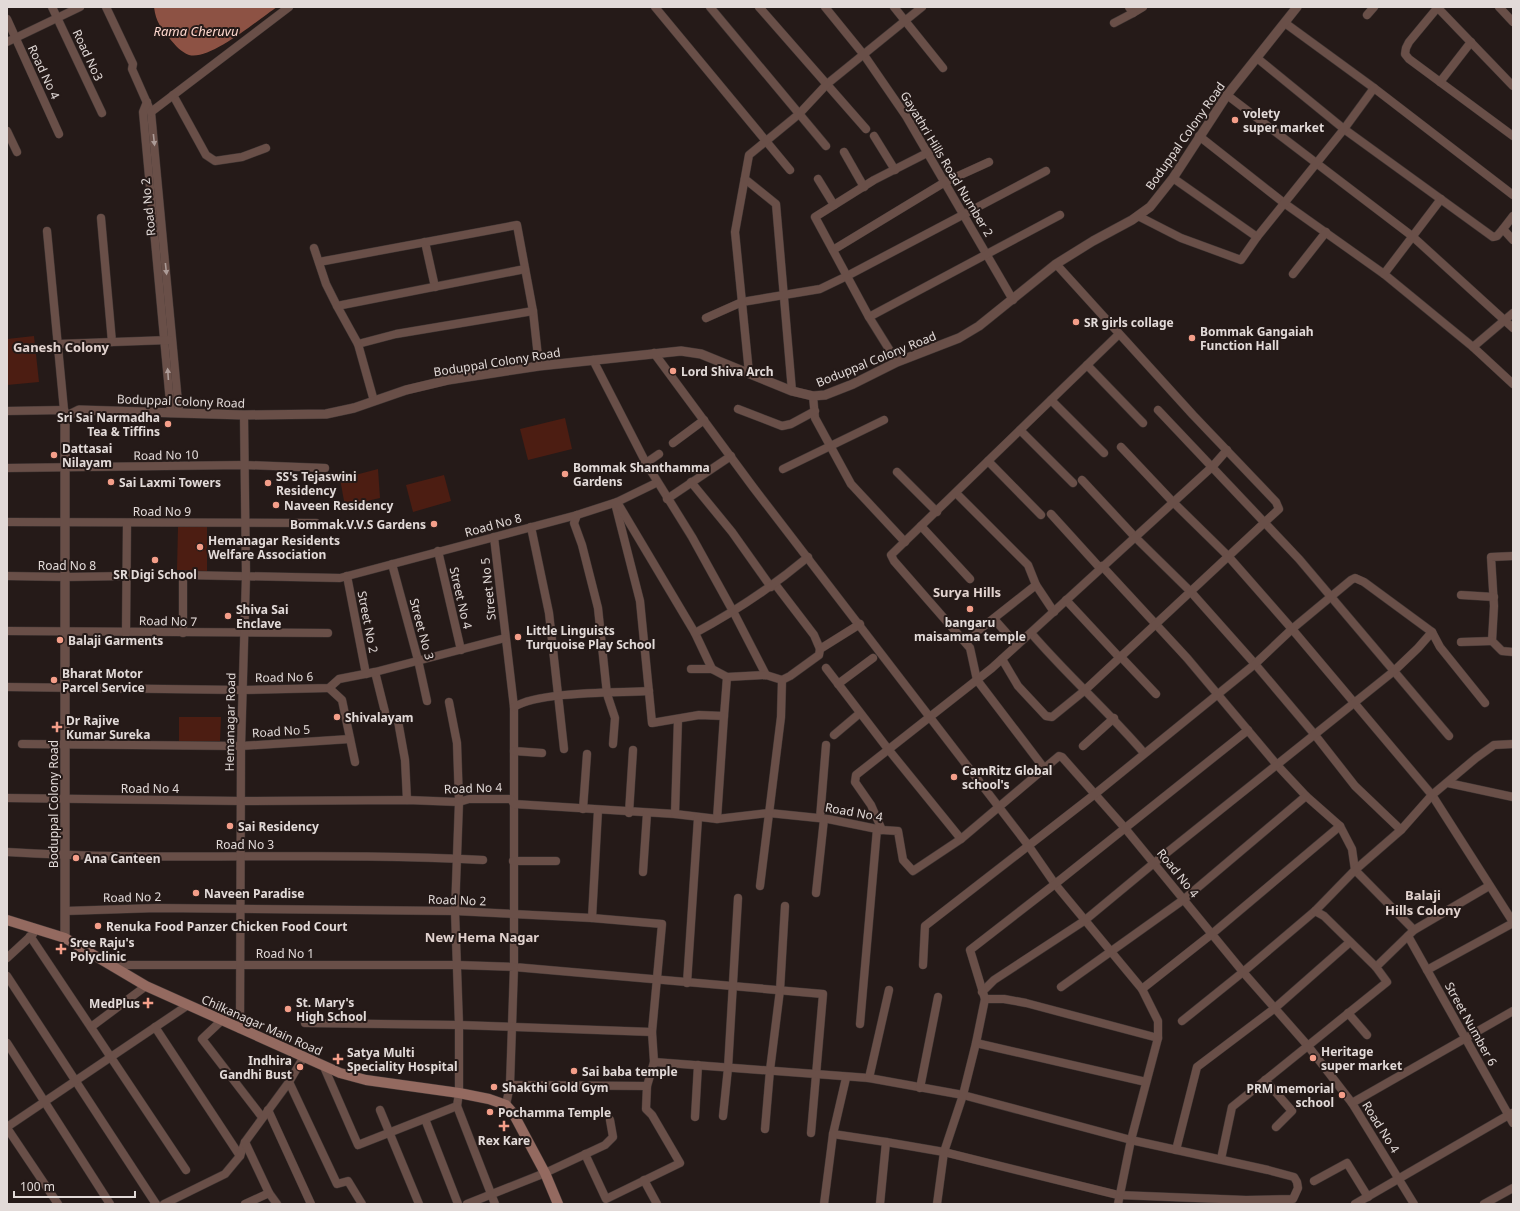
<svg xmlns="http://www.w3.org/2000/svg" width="1520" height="1211" viewBox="0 0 1520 1211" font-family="'Noto Sans',sans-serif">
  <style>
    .green { fill: #4c1d12 }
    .water { fill: #8d5244 }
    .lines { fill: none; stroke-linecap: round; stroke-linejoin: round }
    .minor-casing { stroke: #3f3533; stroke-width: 9 }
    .tertiary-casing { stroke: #3f3533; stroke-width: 10 }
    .secondary-casing { stroke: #3f3533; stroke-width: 11 }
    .minor { stroke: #694f48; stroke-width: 8 }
    .tertiary { stroke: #694f48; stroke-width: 9 }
    .secondary { stroke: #946a60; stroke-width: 10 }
    .oneway { fill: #ac9b97 }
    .poi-dot { fill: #f49e89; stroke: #251a18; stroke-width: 1.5 }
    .labels { text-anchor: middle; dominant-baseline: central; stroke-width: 4; stroke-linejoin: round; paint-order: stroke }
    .street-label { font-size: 12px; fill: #e2dad8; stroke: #251a18 }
    .poi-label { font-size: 12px; font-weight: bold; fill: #e2dad8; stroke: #251a18; text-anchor: start }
    .water-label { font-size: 13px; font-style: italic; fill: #fdd7cd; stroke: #251a18 }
    .neighbourhood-label { font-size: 13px; font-weight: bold; fill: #e2d3cf; stroke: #251a18 }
  </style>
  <rect width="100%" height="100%" fill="#251a18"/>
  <g class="green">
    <polygon points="34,336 39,382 7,385 7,339"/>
    <polygon points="565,418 572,449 528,460 520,429"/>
    <polygon points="378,469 380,498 345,506 340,479"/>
    <polygon points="444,475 451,501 413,512 406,485"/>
    <polygon points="178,527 207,527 207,571 177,570"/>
    <polygon points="179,717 221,717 220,741 179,741"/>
  </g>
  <path class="water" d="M154 7H277C259 19 210 61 189 55 181 52 175 45 170 39 161 27 156 23 154 7Z"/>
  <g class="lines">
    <g class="minor-casing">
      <g id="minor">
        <polyline points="52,7 102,113"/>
        <polyline points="106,7 133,64 132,69 151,112 179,413"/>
        <polyline points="655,7 790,170"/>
        <polyline points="710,7 826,146"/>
        <polyline points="759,7 866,129"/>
        <polyline points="825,7 864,55 906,116 1013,300"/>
        <polyline points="894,7 943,68"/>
        <polyline points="1129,7 1133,13 1143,7"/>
        <polyline points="1437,7 1513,86"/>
        <polyline points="1438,7 1409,42 1406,48 1405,54 1409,59 1513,136"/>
        <polyline points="1499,7 1513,22"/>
        <polyline points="1367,15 1374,7"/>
        <polyline points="7,19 59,134"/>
        <polyline points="1114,23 1133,13"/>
        <polyline points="1285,23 1374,88 1513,195"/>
        <polyline points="7,42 80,7"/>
        <polyline points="1257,58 1344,129 1493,237 1497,236 1503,229"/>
        <polyline points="1440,82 1471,42"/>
        <polyline points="173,95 206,155 215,161 242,157 266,148"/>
        <polyline points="1227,95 1412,236 1513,328"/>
        <polyline points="147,102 143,112 171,413"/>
        <polyline points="151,112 289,7"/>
        <polyline points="7,131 17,152"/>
        <polyline points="874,136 895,170"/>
        <polyline points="1199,136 1284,203 1384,274 1473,347 1513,384"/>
        <polyline points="844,152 864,187"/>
        <polyline points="1173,178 1257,237 1344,129 1374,88"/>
        <polyline points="745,179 776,204 792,391"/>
        <polyline points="818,179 834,205"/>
        <polyline points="1138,216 1181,238 1241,260 1257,237"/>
        <polyline points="1513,216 1503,229 1513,240"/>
        <polyline points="101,218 112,342"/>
        <polyline points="47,231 64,410"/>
        <polyline points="425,242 435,287"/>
        <polyline points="314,248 326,284 337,306"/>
        <polyline points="833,250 945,182 989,162"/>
        <polyline points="319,262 517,225 533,311 539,366"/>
        <polyline points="525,269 337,306 358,344 396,334 533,311"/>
        <polyline points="1293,274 1326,232"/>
        <polyline points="1384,274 1441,199"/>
        <polyline points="869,317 1060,215"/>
        <polyline points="706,318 742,302 820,289 847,276 1046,171"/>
        <polyline points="58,344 169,340"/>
        <polyline points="358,344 374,401"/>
        <polyline points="1473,347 1513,313"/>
        <polyline points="654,353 753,487 1028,845 1055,884 1142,989"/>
        <polyline points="593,360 646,463 692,537 734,613 766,675"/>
        <polyline points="897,362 869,317 815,217 874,180 929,152"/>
        <polyline points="1087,365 1143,423"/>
        <polyline points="749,373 735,232 749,155 799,114 827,84 922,7"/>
        <polyline points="813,396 815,418 851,484 905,542"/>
        <polyline points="1051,400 1104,453"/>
        <polyline points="738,409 782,426 791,424 815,411"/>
        <polyline points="1158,410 1299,559 1449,736"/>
        <polyline points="7,411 64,410 67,415"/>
        <polyline points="1020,430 1073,483"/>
        <polyline points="673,443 704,420"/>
        <polyline points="1121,447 1172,501 1228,556 1292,629 1432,795 1513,922"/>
        <polyline points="988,461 1041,515"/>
        <polyline points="646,463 659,454"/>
        <polyline points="7,468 244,465 325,468"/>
        <polyline points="783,469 884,420"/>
        <polyline points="897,472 937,512"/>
        <polyline points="1082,480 1135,537 1191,592 1255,664 1315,735 1355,786 1401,830"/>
        <polyline points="691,482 732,532 771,587"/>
        <polyline points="956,493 1028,565 1036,585 1054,612"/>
        <polyline points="667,499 731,456"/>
        <polyline points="617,502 656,483"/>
        <polyline points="615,503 640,601 652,723 699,715 724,716 727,677"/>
        <polyline points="1051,514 1100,568"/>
        <polyline points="577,515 574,523 582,545 598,608 607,694 615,718 613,744"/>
        <polyline points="7,522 316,523"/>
        <polyline points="921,526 970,579"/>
        <polyline points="531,527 549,613 564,749"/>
        <polyline points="494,537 514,707 514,967 823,994 811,1133"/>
        <polyline points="438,551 461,650"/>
        <polyline points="1513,556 1491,557 1494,606 1492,641 1502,651 1513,652"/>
        <polyline points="392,564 418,660 427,701"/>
        <polyline points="1102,566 1187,658 1277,765 1306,796 1340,826 1352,849 1355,870 1414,930"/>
        <polyline points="7,576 66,577 126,576"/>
        <polyline points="347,576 366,674"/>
        <polyline points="775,584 814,635 820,649"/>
        <polyline points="1461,595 1494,597"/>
        <polyline points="1066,600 1119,657"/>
        <polyline points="994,619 1017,645"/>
        <polyline points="7,631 328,633"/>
        <polyline points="126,633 127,523"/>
        <polyline points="183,633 183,575 340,578 577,515 617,502 695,633 712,669"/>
        <path d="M695 633C736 611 772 587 808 557"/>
        <path d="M1031 633C1067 675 1108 711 1144 753"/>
        <polyline points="965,641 1036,585"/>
        <polyline points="1461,642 1492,641"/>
        <polyline points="1120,656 1156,694"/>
        <polyline points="1002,659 1018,686 1046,716 1052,717 1084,691 1279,509 1276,502 1193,415 1056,264"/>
        <polyline points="826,668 888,749 961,839"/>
        <polyline points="691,669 712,669 727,677 766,675 782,680 790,676 819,655 820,649 860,624"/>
        <polyline points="375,672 385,712"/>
        <polyline points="838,684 873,658"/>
        <polyline points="7,687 242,690 329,688 339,679 375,672 505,638"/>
        <polyline points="329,688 342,700 355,762"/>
        <path d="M514 707C540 691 616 693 649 691"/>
        <polyline points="398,721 405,760 407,800"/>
        <polyline points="834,735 860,713"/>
        <polyline points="22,744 241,746 350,739"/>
        <polyline points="1083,746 1114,718"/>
        <polyline points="514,751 542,753"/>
        <polyline points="1044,768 977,680 970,648 894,561 891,555 1119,334"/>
        <polyline points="1448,783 1513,797"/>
        <polyline points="7,798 241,801 407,800 459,802 469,799 511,799 514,804 675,814 717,819 769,813 828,819 882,830 898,831 903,860 913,871 961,839 1059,756 1062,757 1124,827 1243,972 1308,1046 1352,1103 1414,1204"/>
        <polyline points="583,809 587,754"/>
        <polyline points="629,813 633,750"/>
        <polyline points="675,814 678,719"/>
        <polyline points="820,818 826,745"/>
        <polyline points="717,819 724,716"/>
        <polyline points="882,830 871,805 855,782 856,775 992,668 1213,466 1227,450"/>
        <path d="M7 852C165 862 325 851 483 860"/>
        <polyline points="513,861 556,861"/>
        <polyline points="643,872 647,813"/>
        <polyline points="760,886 781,717 782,680"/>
        <polyline points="816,893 824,819"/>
        <polyline points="65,911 157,908 455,911 592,918 662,924 652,1032 654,1062 647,1086 646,1109 652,1115 680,1163 606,1199 585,1154"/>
        <polyline points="592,918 598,810"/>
        <polyline points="30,936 186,1170"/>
        <polyline points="1408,936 1513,1123"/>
        <polyline points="7,958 33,934"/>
        <polyline points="113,965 457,965 514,967 510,1085 506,1105"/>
        <polyline points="923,965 925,926 1095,794 1255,664 1292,629 1351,580 1355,578 1364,582 1432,632"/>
        <polyline points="1376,967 1414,930 1489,886"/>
        <polyline points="1427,970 1513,923"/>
        <polyline points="7,976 156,1204"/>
        <polyline points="687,983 698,818"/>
        <polyline points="1061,987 1183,900 1306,796"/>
        <polyline points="982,992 994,980 1084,921 1154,863 1394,671 1418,648 1432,632 1440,647 1485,703"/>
        <polyline points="985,999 1004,999 1026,1003 1158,1038"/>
        <polyline points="1348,1013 1367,1035"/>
        <polyline points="221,1021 202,1039 262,1117"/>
        <polyline points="1182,1021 1243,972 1315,911 1355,870 1401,830 1432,795 1476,758 1494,745 1513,744"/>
        <polyline points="305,1023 459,1025 652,1032"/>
        <polyline points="860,1024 877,829"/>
        <polyline points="91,1027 146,986"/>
        <polyline points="155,1027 240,1156"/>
        <polyline points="240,1029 241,746 246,576 244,415"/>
        <polyline points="7,1043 110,1204"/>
        <polyline points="976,1043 1146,1082"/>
        <polyline points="654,1062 869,1078 963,1095 1131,1140 1268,1170 1294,1177 1297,1182 1298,1188 1293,1199 1246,1200 1118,1195 944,1152 886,1142"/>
        <polyline points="324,1067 358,1145 457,1106 459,1093 459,1025 455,911 459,802 457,743 449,702"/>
        <polyline points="846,1078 833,1134 886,1142 880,1204"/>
        <polyline points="869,1078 889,990"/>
        <polyline points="1265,1080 1292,1111 1276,1127"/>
        <polyline points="289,1082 337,1184 348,1181 362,1204"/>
        <polyline points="510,1085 647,1086"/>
        <polyline points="920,1088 938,997"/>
        <polyline points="1352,1103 1513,1011"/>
        <polyline points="457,1106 495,1204"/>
        <polyline points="268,1110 311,1204"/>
        <polyline points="380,1110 419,1204"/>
        <polyline points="723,1116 728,1068 738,898"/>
        <polyline points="695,1117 698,1065"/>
        <polyline points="425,1119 458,1204"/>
        <polyline points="7,1127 188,1005"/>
        <polyline points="7,1128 58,1204"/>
        <polyline points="765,1129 770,1070 780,990 785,906"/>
        <polyline points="1176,1150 1197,1067 1275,1008 1350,942"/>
        <polyline points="1221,1159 1232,1107 1387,982 1376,967 1324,916 1315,911"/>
        <polyline points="644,1180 657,1204"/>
        <polyline points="1314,1181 1347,1163 1368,1197"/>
        <polyline points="269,1193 277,1204"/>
        <polyline points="164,1204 225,1174 240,1156 245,1142 289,1082 303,1058"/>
        <polyline points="245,1204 269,1193 245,1142"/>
        <polyline points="467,1204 545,1173 605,1145 613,1137 610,1120"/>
        <polyline points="824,1204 833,1134"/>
        <polyline points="937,1204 944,1152 963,1095 976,1043 985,999 970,950 1055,884 1248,730"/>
        <polyline points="1118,1204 1131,1140 1158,1038 1158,1021 1142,989 1213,933 1340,826"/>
        <polyline points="1355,1204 1512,1113"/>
        <polyline points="1484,1204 1513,1188"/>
      </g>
    </g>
    <g class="tertiary-casing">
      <polyline id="tertiary" points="65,938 65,421 67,416 79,410 244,415 326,414 354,408 406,390 448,380 539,366 681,351 701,354 792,391 813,396 825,395 853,384 897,362 959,338 979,326 1056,264 1093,241 1132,220 1150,207 1173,178 1227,95 1297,7"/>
    </g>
    <g class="secondary-casing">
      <polyline id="secondary" points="7,920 65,938 146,986 340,1073 366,1080 459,1093 489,1099 506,1105 513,1113 545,1173 558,1204"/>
    </g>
    <use href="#minor" class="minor"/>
    <use href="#tertiary" class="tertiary"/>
    <use href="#secondary" class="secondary"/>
  </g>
  <defs><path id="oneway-solid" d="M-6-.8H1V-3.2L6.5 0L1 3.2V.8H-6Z"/></defs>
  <g class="oneway">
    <use href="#oneway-solid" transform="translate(154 140) rotate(84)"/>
    <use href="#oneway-solid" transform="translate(166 269) rotate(84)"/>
    <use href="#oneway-solid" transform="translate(168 374) rotate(-94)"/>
  </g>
  <g class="poi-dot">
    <circle cx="1235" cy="120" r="4"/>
    <circle cx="1076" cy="322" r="4"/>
    <circle cx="1192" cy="338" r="4"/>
    <circle cx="673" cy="371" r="4"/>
    <circle cx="168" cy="424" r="4"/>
    <circle cx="54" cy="455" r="4"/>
    <circle cx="565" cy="474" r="4"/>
    <circle cx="111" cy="482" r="4"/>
    <circle cx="268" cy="483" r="4"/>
    <circle cx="276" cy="505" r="4"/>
    <circle cx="434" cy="524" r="4"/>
    <circle cx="200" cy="547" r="4"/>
    <circle cx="155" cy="560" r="4"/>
    <circle cx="970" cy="609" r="4"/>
    <circle cx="228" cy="616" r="4"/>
    <circle cx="518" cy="637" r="4"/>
    <circle cx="60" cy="640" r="4"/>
    <circle cx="54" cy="680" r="4"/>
    <circle cx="337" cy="717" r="4"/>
    <path d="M55 721h4v4h4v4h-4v4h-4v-4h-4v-4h4z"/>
    <circle cx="954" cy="777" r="4"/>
    <circle cx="230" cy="826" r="4"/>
    <circle cx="76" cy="858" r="4"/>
    <circle cx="196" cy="893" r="4"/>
    <circle cx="98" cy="926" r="4"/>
    <path d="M59 943h4v4h4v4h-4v4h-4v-4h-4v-4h4z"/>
    <path d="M146 997h4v4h4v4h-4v4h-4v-4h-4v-4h4z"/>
    <circle cx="288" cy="1009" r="4"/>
    <circle cx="1313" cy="1058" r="4"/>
    <path d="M336 1053h4v4h4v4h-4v4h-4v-4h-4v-4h4z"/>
    <circle cx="300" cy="1067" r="4"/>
    <circle cx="574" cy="1071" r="4"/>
    <circle cx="494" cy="1087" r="4"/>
    <circle cx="1342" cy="1095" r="4"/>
    <circle cx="490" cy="1112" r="4"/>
    <path d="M502 1120h4v4h4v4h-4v4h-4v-4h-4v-4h4z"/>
  </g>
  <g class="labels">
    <g class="street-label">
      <text transform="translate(88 55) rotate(65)">Road No3</text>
      <text transform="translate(44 72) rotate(65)">Road No 4</text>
      <text transform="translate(1185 136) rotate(-55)">Boduppal Colony Road</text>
      <text transform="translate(947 164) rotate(59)">Gayathri Hills Road Number 2</text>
      <text transform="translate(148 207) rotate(-96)">Road No 2</text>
      <text transform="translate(876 359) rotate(-22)">Boduppal Colony Road</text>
      <text transform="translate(497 362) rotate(-9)">Boduppal Colony Road</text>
      <text transform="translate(181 401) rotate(2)">Boduppal Colony Road</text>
      <text transform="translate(166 455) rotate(-1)">Road No 10</text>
      <text x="162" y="511">Road No 9</text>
      <text transform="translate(493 525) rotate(-15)">Road No 8</text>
      <text x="67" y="565">Road No 8</text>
      <text transform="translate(488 589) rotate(-96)">Street No 5</text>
      <text transform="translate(461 598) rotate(77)">Street No 4</text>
      <text transform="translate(168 621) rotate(1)">Road No 7</text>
      <text transform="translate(368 622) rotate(79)">Street No 2</text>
      <text transform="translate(422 629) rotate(75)">Street No 3</text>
      <text transform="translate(284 677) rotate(-1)">Road No 6</text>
      <text transform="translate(230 722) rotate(-89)">Hemanagar Road</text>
      <text transform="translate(281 731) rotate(-4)">Road No 5</text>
      <text x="150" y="788">Road No 4</text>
      <text transform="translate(473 788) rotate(-2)">Road No 4</text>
      <text transform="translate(53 804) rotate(-90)">Boduppal Colony Road</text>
      <text transform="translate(854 812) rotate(10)">Road No 4</text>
      <text x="245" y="844">Road No 3</text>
      <text transform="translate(1178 873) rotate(51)">Road No 4</text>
      <text transform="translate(132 897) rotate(-1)">Road No 2</text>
      <text transform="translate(457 900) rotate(2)">Road No 2</text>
      <text x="285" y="953">Road No 1</text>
      <text transform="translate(1471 1024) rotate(61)">Street Number 6</text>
      <text transform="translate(262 1025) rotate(24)">Chilkanagar Main Road</text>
      <text transform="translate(1381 1127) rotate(58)">Road No 4</text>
    </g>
    <g class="poi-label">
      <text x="1243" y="113">volety<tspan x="1243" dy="14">super market</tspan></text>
      <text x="1084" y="322">SR girls collage</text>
      <text x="1200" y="331">Bommak Gangaiah<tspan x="1200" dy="14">Function Hall</tspan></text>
      <text x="681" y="371">Lord Shiva Arch</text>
      <text x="160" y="417" text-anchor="end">Sri Sai Narmadha<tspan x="160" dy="14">Tea &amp; Tiffins</tspan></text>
      <text x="62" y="448">Dattasai<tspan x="62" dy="14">Nilayam</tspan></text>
      <text x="573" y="467">Bommak Shanthamma<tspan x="573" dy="14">Gardens</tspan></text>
      <text x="276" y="476">SS's Tejaswini<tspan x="276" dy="14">Residency</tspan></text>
      <text x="119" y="482">Sai Laxmi Towers</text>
      <text x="284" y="505">Naveen Residency</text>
      <text x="426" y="524" text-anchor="end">Bommak.V.V.S Gardens</text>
      <text x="208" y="540">Hemanagar Residents<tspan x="208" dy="14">Welfare Association</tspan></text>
      <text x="155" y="574" text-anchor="middle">SR Digi School</text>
      <text x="236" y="609">Shiva Sai<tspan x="236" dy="14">Enclave</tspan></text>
      <text x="970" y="622" text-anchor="middle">bangaru<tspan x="970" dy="14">maisamma temple</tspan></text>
      <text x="526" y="630">Little Linguists<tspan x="526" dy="14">Turquoise Play School</tspan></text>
      <text x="68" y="640">Balaji Garments</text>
      <text x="62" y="673">Bharat Motor<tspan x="62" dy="14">Parcel Service</tspan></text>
      <text x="345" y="717">Shivalayam</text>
      <text x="66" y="720">Dr Rajive<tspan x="66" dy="14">Kumar Sureka</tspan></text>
      <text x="962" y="770">CamRitz Global<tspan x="962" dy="14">school's</tspan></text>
      <text x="238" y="826">Sai Residency</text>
      <text x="84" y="858">Ana Canteen</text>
      <text x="204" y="893">Naveen Paradise</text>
      <text x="106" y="926">Renuka Food Panzer Chicken Food Court</text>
      <text x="70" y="942">Sree Raju's<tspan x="70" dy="14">Polyclinic</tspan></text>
      <text x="296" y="1002">St. Mary's<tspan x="296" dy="14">High School</tspan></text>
      <text x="140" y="1003" text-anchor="end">MedPlus</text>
      <text x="1321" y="1051">Heritage<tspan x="1321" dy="14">super market</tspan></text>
      <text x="347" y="1052">Satya Multi<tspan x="347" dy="14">Speciality Hospital</tspan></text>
      <text x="292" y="1060" text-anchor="end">Indhira<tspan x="292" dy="14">Gandhi Bust</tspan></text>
      <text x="582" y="1071">Sai baba temple</text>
      <text x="502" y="1087">Shakthi Gold Gym</text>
      <text x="1334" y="1088" text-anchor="end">PRM memorial<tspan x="1334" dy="14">school</tspan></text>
      <text x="498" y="1112">Pochamma Temple</text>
      <text x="504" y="1140" text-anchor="middle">Rex Kare</text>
    </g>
    <g class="water-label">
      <text x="196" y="31">Rama Cheruvu</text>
    </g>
    <g class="neighbourhood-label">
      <text x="61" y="347">Ganesh Colony</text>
      <text x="967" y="592">Surya Hills</text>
      <text x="1423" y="895">Balaji<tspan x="1423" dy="15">Hills Colony</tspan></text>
      <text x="482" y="937">New Hema Nagar</text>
    </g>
  </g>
  <rect width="1520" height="1211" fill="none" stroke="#e2dad8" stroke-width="16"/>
  <path d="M14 1191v6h121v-6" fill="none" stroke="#e2dad8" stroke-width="2"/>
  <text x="20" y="1191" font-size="12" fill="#e2dad8" stroke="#251a18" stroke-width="3" paint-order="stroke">100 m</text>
</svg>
